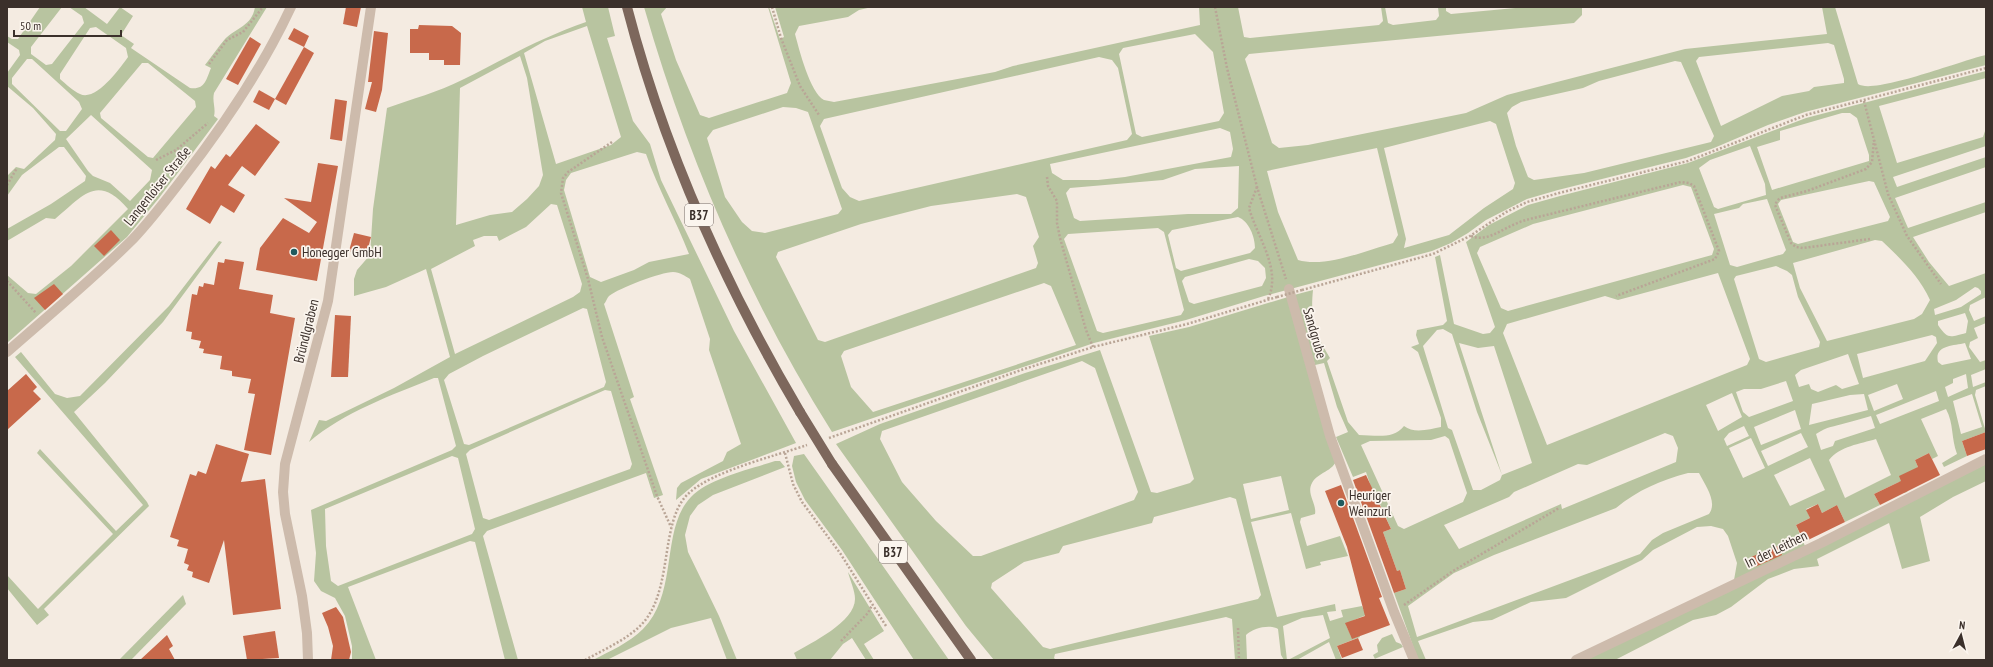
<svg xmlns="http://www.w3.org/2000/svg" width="1993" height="667" viewBox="0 0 1993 667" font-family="'PT Sans Narrow',sans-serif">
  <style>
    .green { fill: #b8c4a0; fill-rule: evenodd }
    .building { fill: #c8694b }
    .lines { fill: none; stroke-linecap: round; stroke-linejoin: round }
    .path { stroke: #b9a596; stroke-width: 2.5; stroke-dasharray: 2 2; stroke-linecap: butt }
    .minor { stroke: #cdbbac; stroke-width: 10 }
    .tertiary { stroke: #cdbbac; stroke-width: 10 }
    .primary { stroke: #7d675c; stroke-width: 10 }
    .path-bridge { stroke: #b9a596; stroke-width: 2.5; stroke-dasharray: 2 2; stroke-linecap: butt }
    .primary-bridge { stroke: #7d675c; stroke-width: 10 }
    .poi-dot { fill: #1f5a5e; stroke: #fbf5ee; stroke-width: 1.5 }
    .labels { text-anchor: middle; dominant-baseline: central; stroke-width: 3.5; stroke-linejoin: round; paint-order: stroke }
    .shield { fill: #fbf5ee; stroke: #756b66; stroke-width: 1 }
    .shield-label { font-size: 13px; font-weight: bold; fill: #3b302b }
    .street-label { font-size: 14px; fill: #3b302b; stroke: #fbf5ee }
    .poi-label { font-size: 14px; fill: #3b302b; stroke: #fbf5ee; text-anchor: start }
  </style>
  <rect width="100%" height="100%" fill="#f4ebe1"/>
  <g class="green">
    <path d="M40 7H62L31 47V54L46 65 52 64 84 23 82 16 69 7H84L107 24 120 7 133 16 121 35 134 44 131 48 190 88C205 90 206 80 211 68L205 65C212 56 218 47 225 39 236 28 252 26 255 7H267L214 93C212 102 216 108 214 116L218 119 159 198 127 237 7 343V275L28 293 36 294 71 266 128 209C97 173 83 196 55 219L46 218 7 241V229L51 204 85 181 86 176 64 147H59L22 175 7 196V176L16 167 24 169 55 140 56 134 33 108 7 86V73L20 55 19 50 7 42V36L12 39H18ZM96 27 126 48 128 57C121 67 96 102 80 94 73 91 66 84 60 79V74L90 28ZM27 59H32L79 102 82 109 66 131H60L12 84V78ZM142 63H148L195 101 196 107 153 158 148 157 101 118 100 113ZM91 115 152 170 150 180 130 201 110 183 93 176 88 171 66 139Z"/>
    <path d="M582 7H608L615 36 607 38 633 121 650 144 661 180 734 331 796 443 701 479 676 500 677 488 681 483 723 461 727 452 741 444 709 350 710 339 690 279C685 276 680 272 673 272 661 272 619 288 609 296 607 298 606 302 604 304L634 397 630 399 663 495 654 498 646 473 487 531 483 536 518 660H505L475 542 470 541 348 587 376 660H352V646L345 616 335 598 321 591 314 581 316 553 311 510 452 450 456 446 438 378H434C392 395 344 412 309 442L319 420 326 421 394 388 450 357 426 269 386 287 354 296V279L357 270 370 255 373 209 387 108C412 99 438 92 462 80 504 59 540 38 586 22ZM587 26 621 137 611 145 556 164 524 53 545 41ZM520 56 527 78 543 175 539 186 527 199 512 212 490 215 456 225 460 88ZM637 152 646 154C658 189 676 220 689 254L649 262 634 270 601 282 590 277 564 190 566 180 571 173ZM551 204 557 205 582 284 580 292 573 297 455 354 431 269 475 246 473 240 484 236H497L499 241 526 227ZM583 308 587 309 606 382 604 387 469 445 464 444 444 380 449 374 483 356ZM605 390 611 391 632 464 630 469 489 520 483 518 466 454 470 450ZM452 456 458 458 475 529 472 534 338 586 331 581 326 546 325 509Z"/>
    <path d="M644 7H667L661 14 676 60 700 115 709 118 787 93 791 83 768 7H769L780 39 784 37 775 7H872L859 10 848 17 799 26 795 34C799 49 810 93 824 100 827 101 831 101 834 102L995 72 1013 66 1200 25 1199 7H1238L1244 37 1250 38 1379 25 1383 21 1381 7H1385L1388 23 1393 25 1436 20 1439 16 1438 7H1446V11L1451 14 1526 7H1582V15L1574 23 1249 54 1245 59 1272 143 1279 148 1308 145 1466 113 1507 95 1685 49 1827 34 1822 7H1835L1858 84C1874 95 1962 60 1986 55V65L1805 112 1768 125 1714 148 1686 158 1558 190 1527 199 1486 220 1468 233 1451 243 1432 251 1264 296 1186 320 1094 343 832 432C749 300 687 157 644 7ZM1195 34 1213 52 1224 113 1219 121 1142 137 1136 134 1119 54 1123 48ZM1828 43 1834 45 1844 79V83L1814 87 1809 91 1782 96 1721 126 1696 61 1699 57ZM1099 57 1112 60 1118 68 1132 134 1127 140 859 201 850 197 842 188 820 126 824 119ZM1675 61 1681 62 1714 136 1711 142 1584 173 1534 180 1528 177 1516 146 1507 113 1512 107 1521 102 1583 88 1599 81ZM783 107 796 108 808 112 842 209 838 214 765 233 752 231 742 222 725 197 707 138 713 130ZM1490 121 1496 124 1515 183 1513 189 1484 208 1449 235 1404 248 1406 239 1384 148ZM1220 128 1230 132 1233 149 1231 157 1125 177 1098 180H1063L1052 173 1050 164ZM1377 148 1398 235 1393 243C1365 251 1325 268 1298 260L1278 212 1267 171ZM1239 166 1238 208 1231 214H1188L1080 221 1074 218 1066 193 1070 188 1163 180 1195 169ZM1017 194 1026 197 1039 237 1033 246 1038 263 1036 268 825 342 818 340 776 257 778 252 861 224 931 206ZM1238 217C1249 221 1255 237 1255 248L1250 253 1181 271 1176 268 1168 235 1172 230ZM1158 228 1164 232 1184 310 1181 315 1103 333 1097 331 1064 239 1068 234ZM1249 259 1258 261 1265 268 1266 278 1262 286 1194 304 1189 302 1182 281 1185 277ZM1044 283 1051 286 1076 345 873 412 851 387 841 356 844 351Z"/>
    <path d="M1986 71V78L1879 106 1897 163 1983 137 1986 128V146L1893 177 1897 187 1986 157V167L1895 198 1908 228 1986 202V212L1913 237 1929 262 1949 286 1986 273V297L1970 305 1969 310 1974 321 1986 316V323L1974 328 1978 338 1970 342 1969 347 1980 362 1986 360V369L1971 375 1973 387 1986 382V386L1976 390 1975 395 1986 432 1962 441 1967 456 1944 467 1942 463 1957 454C1951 438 1954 424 1946 409L1921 419 1938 456 1932 459 1929 453 1915 460 1918 467 1907 492 1904 493 1899 482 1874 494 1880 505 1845 522 1837 505 1822 513 1818 504 1806 509 1810 518 1796 525 1805 546 1734 580 1737 563 1728 536 1723 529 1711 526 1697 527 1653 550 1642 560 1566 598 1531 602 1492 620 1473 622 1418 641 1426 660H1418L1394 593 1406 589 1400 570 1397 571 1383 532 1391 529 1375 493H1373L1366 472 1353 477 1336 437 1348 432 1337 407 1324 363 1315 365 1294 295 1313 290C1310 320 1315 333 1330 358L1327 361 1348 422 1359 435C1375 435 1393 440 1404 426 1414 434 1430 429 1441 427V418L1418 352 1411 347 1419 344 1416 335 1417 330 1443 325 1447 321 1435 257 1440 255 1454 324 1483 334 1490 333 1495 327 1466 242 1489 225 1528 205 1560 196 1688 163 1806 118ZM1842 113H1850L1857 118 1869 155V161L1772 190 1757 147 1780 140V131ZM1750 146 1765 184 1766 195 1718 209 1714 207 1699 168 1710 160ZM1869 181 1874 182 1890 217 1888 221 1798 244 1793 242 1778 204 1781 200ZM1683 185 1691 187 1714 249 1712 255 1508 311 1501 308 1477 253 1480 247 1533 224ZM1767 199 1786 250 1783 254 1737 267 1730 265 1714 214 1739 208 1743 204ZM1875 240 1882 241C1901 259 1919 276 1930 300L1922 314 1914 319 1827 341 1800 288 1793 263ZM1776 266 1787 271 1792 275 1798 297 1820 342 1819 347 1766 362 1759 359 1734 279 1736 276ZM1718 273 1750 359 1747 365 1547 445 1503 333 1507 324 1605 296 1618 300ZM1975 287 1978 288 1981 291V294L1961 307 1935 315 1934 309 1956 300ZM1965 313 1968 321 1966 333C1950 337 1948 340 1938 325V321ZM1443 329 1452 334 1477 412 1502 475 1500 480 1481 490H1473L1452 430 1448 428 1423 346 1437 330ZM1932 335 1936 337 1937 343 1925 361 1863 378 1857 354ZM1459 343 1478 348 1494 346 1532 463 1502 475ZM1965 343 1971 359 1942 365 1938 362C1934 345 1953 346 1965 343ZM1848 354 1859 384 1842 389 1836 385 1818 392 1811 389 1809 384 1799 387 1795 375 1801 370ZM1966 374 1968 388 1948 397 1945 387 1953 383V379ZM1786 381 1793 401 1749 417 1743 412 1736 392 1744 389H1761ZM1897 384 1903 399 1874 411 1868 395ZM1936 391 1939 401 1880 424 1876 415ZM1732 393 1742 417 1718 431 1706 405ZM1864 394 1868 410 1809 425 1812 404 1850 395ZM1972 394 1982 427 1961 434 1953 401ZM1795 410 1801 429 1761 445 1754 427ZM1871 416 1875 428 1835 441 1833 446 1821 450 1816 434C1828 426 1833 427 1846 423 1855 421 1863 418 1871 416ZM1744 426 1749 436 1727 446 1724 439 1729 433ZM1665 433 1673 436 1678 448 1676 462 1562 509 1561 504 1459 549 1444 525 1509 497 1514 492 1578 464 1587 465ZM1801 433 1808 447 1768 466 1761 451ZM1445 436 1449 439 1467 493 1463 502 1404 529 1398 526 1361 445 1370 441 1431 440ZM1751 438 1765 468 1743 478 1729 448ZM1876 439 1891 475 1845 498 1829 460C1840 446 1860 444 1876 439ZM1810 458 1825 490 1790 506 1774 475ZM1688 473H1699C1705 485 1718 502 1709 514L1663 533 1652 540 1640 554 1417 637 1408 606 1454 573 1494 555 1616 508C1638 490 1661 480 1688 473Z"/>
    <polygon points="219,241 222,242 163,322 105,383 74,412 147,502 149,506 44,609 49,615 37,625 7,588 7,575 38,609 113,534 37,453 40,449 116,531 143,505 15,357 21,352 55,394 67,398 80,396 169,306"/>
    <path d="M1288 297 1337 459C1333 472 1318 472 1312 483 1306 494 1317 504 1315 514L1301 518 1300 522 1307 546 1340 536 1348 556 1320 562 1321 565 1306 569 1291 513 1251 522 1277 617 1335 604 1336 611 1327 612 1330 621 1343 617 1341 610 1362 606 1366 615 1354 620 1346 625 1351 636 1358 633 1360 637 1337 646 1342 660H1336L1329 642 1297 660H1288L1330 638 1323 615 1302 618 1283 626 1287 660H1284L1281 655 1278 629C1270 624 1253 628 1246 635L1247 660H1235L1232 619 1226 617 1055 654 1054 658 1056 660H994L966 626 836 444 880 424 1025 373 1100 350 1151 492 1157 493 1190 483 1194 479 1149 336 1189 327ZM1082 361 1095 368 1138 492 1134 500 981 556H973L936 521 902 482 880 439 882 431ZM1281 476 1289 510 1251 519 1243 484ZM1230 497 1236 499 1261 595 1258 599 1050 649 1043 647 991 588 992 583 1024 562 1059 553 1063 546 1152 523 1154 517Z"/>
    <polygon points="804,454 821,478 949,660 914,660 842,550 805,500 796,482 792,466 794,456"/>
    <path d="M775 461H780L785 467 713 495 698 505 690 516 685 535 688 552 719 616 737 660H727L711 618 671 628 607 660H593C610 651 629 643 643 629 679 593 660 529 691 497 709 478 751 469 775 461Z"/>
    <polygon points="1986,464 1986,481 1953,497 1920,517 1930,561 1902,569 1889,523 1817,559 1819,566 1794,569 1768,579 1731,607 1716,615 1693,620 1615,660 1584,660"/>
    <path d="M848 572 884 631 864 644 874 660H866L852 638 843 644 830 660H797L794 653C811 643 855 622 855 599 855 591 850 580 848 572Z"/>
    <polygon points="183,595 186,604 131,660 119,660"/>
    <polygon points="1392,634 1396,642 1401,644 1403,647 1372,660 1375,659 1373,655 1378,652 1377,645 1382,638"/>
  </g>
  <g class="building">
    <polygon points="346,7 361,7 357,27 343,24"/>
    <polygon points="419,25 452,26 461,33 460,65 444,65 444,60 429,60 429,53 410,53 410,29 418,29"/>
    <polygon points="294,28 309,36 304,47 288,39"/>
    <polygon points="374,31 388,33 382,90 376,112 365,109 372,82 368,82"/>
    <polygon points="250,37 261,44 238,85 226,79"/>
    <polygon points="304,47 314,53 286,105 275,99"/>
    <polygon points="259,90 275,99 269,110 253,102"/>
    <polygon points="335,99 347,101 342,141 330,139"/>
    <polygon points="256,124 280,142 255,176 242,166 228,185 245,195 234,213 221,205 210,224 186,209 211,166 215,169 226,154 230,157"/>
    <polygon points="318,163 338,166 317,281 256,270 260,248 283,218 309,233 317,222 284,198 311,202"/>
    <polygon points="111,230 120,240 104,256 94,246"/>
    <polygon points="354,233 371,237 366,256 349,251"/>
    <polygon points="225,259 244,262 239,289 273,295 270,313 295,318 271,455 244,450 255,394 248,393 251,379 232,376 232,371 220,369 222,356 203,353 204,349 199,348 201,341 191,339 192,332 186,331 192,294 197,295 199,286 203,287 204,283 214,285 218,262 224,263"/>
    <polygon points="54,284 63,294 45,310 34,298"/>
    <polygon points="335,315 351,316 348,377 331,377"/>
    <polygon points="26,374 37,387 33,391 41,399 7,430 7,391"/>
    <polygon points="1986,432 1986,449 1967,456 1962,441"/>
    <polygon points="216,444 249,454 241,482 265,479 281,609 233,615 224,540 209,583 192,577 193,572 187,570 189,565 184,563 188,549 177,546 179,540 170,537 190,474 196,476 198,471 206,474"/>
    <polygon points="1929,453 1940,475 1880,505 1874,494 1901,481 1899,476 1918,467 1915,460"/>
    <polygon points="1366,475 1391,529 1383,532 1397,571 1400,570 1406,589 1394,593 1353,480"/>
    <polygon points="1341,485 1382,597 1379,598 1390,625 1352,639 1345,623 1365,616 1347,547 1325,491"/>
    <polygon points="1818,504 1822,513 1837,505 1845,522 1804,542 1796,525 1810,518 1806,510"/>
    <polygon points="1778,546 1782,555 1755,567 1751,557"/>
    <polygon points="336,607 343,617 351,652 349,660 331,660 333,646 328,627 322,613"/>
    <polygon points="275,631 279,658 247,660 243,636"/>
    <polygon points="167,635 173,646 169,649 175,660 140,660"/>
    <polygon points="1358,638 1363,650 1342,658 1337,646"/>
  </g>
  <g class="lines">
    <g class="path">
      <polyline points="772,7 781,38 800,86 819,115"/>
      <polyline points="1215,7 1227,68 1257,187 1286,279"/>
      <polyline points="209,64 227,40 243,32 263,7"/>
      <polyline points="1864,101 1888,194 1907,236 1941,284"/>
      <polyline points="612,142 568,172 563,178 561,193 588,279 602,337 657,496 671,527"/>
      <polyline points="156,160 176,150 208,123"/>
      <polyline points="1047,177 1048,186 1057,201 1057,223 1060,238 1086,330 1093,347"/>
      <polyline points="7,185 17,168"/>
      <path d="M1257 187 1249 208C1257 237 1282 269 1268 299"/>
      <path d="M1471 236C1486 242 1499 231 1513 225 1521 221 1529 219 1538 217L1681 182 1689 183 1694 186 1719 251 1715 259 1616 296"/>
      <polyline points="1870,239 1803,248 1796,247 1791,243 1775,205 1777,201 1780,198 1807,191 1866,169 1872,162 1874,140"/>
      <polyline points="7,281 36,313"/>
      <polyline points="1302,290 1433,254 1470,236 1506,212 1527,202 1559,193 1688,161 1806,115 1986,68"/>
      <polyline points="829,438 1024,369 1093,347 1187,324 1277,297"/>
      <polyline points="785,453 793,484 802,502 840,553 886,626"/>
      <polyline points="1404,605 1453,571 1559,508"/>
      <polyline points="1238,628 1239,660"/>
      <polyline points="841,641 868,613 872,605"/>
      <path d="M585 660C603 650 624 641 639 627 675 594 658 521 689 493 713 471 775 456 807 445"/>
    </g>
    <g class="minor">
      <polyline points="1289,289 1330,436 1394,612 1414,660"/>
      <polyline points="308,660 307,633 302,596 285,514 283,492 285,464 328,301 371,7"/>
      <polyline points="1576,660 1821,543 1986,459"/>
    </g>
    <path class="tertiary" d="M7 352C49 315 93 279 133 239 151 220 167 199 183 178 225 124 262 69 291 7"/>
    <g class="primary">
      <path d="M627 7C664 150 725 285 800 412"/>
      <polyline points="832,464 971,660"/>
    </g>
    <polyline class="path-bridge" points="1277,297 1302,290"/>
    <polyline class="primary-bridge" points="800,412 832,464"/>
  </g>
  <g class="poi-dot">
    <circle cx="294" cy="252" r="4"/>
    <circle cx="1341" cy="503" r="4"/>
  </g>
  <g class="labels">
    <g class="shield">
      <rect x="685" y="204" width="28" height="22" rx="3"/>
      <rect x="879" y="541" width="28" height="22" rx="3"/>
    </g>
    <g class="shield-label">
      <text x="699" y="215">B37</text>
      <text x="893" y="552">B37</text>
    </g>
    <g class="street-label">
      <text transform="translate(157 186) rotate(-51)">Langenloiser Straße</text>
      <text transform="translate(306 331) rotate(-76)">Bründlgraben</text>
      <text transform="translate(1315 333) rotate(74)">Sandgrube</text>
      <text transform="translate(1776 549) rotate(-26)">In der Leithen</text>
    </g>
    <g class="poi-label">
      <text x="302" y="252">Honegger GmbH</text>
      <text x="1349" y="495">Heuriger<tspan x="1349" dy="16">Weinzurl</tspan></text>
    </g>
  </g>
  <rect width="1993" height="667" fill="none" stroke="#3b302b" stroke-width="16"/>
  <g transform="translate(1961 635) rotate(7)" stroke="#fbf5ee" stroke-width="3" paint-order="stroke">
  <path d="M0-3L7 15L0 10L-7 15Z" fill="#3b302b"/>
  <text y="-6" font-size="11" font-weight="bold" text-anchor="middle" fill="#3b302b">N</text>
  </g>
  <path d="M14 30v6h107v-6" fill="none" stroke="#3b302b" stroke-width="2"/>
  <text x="20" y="30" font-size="12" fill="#3b302b" stroke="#fbf5ee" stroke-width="3" paint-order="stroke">50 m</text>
</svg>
